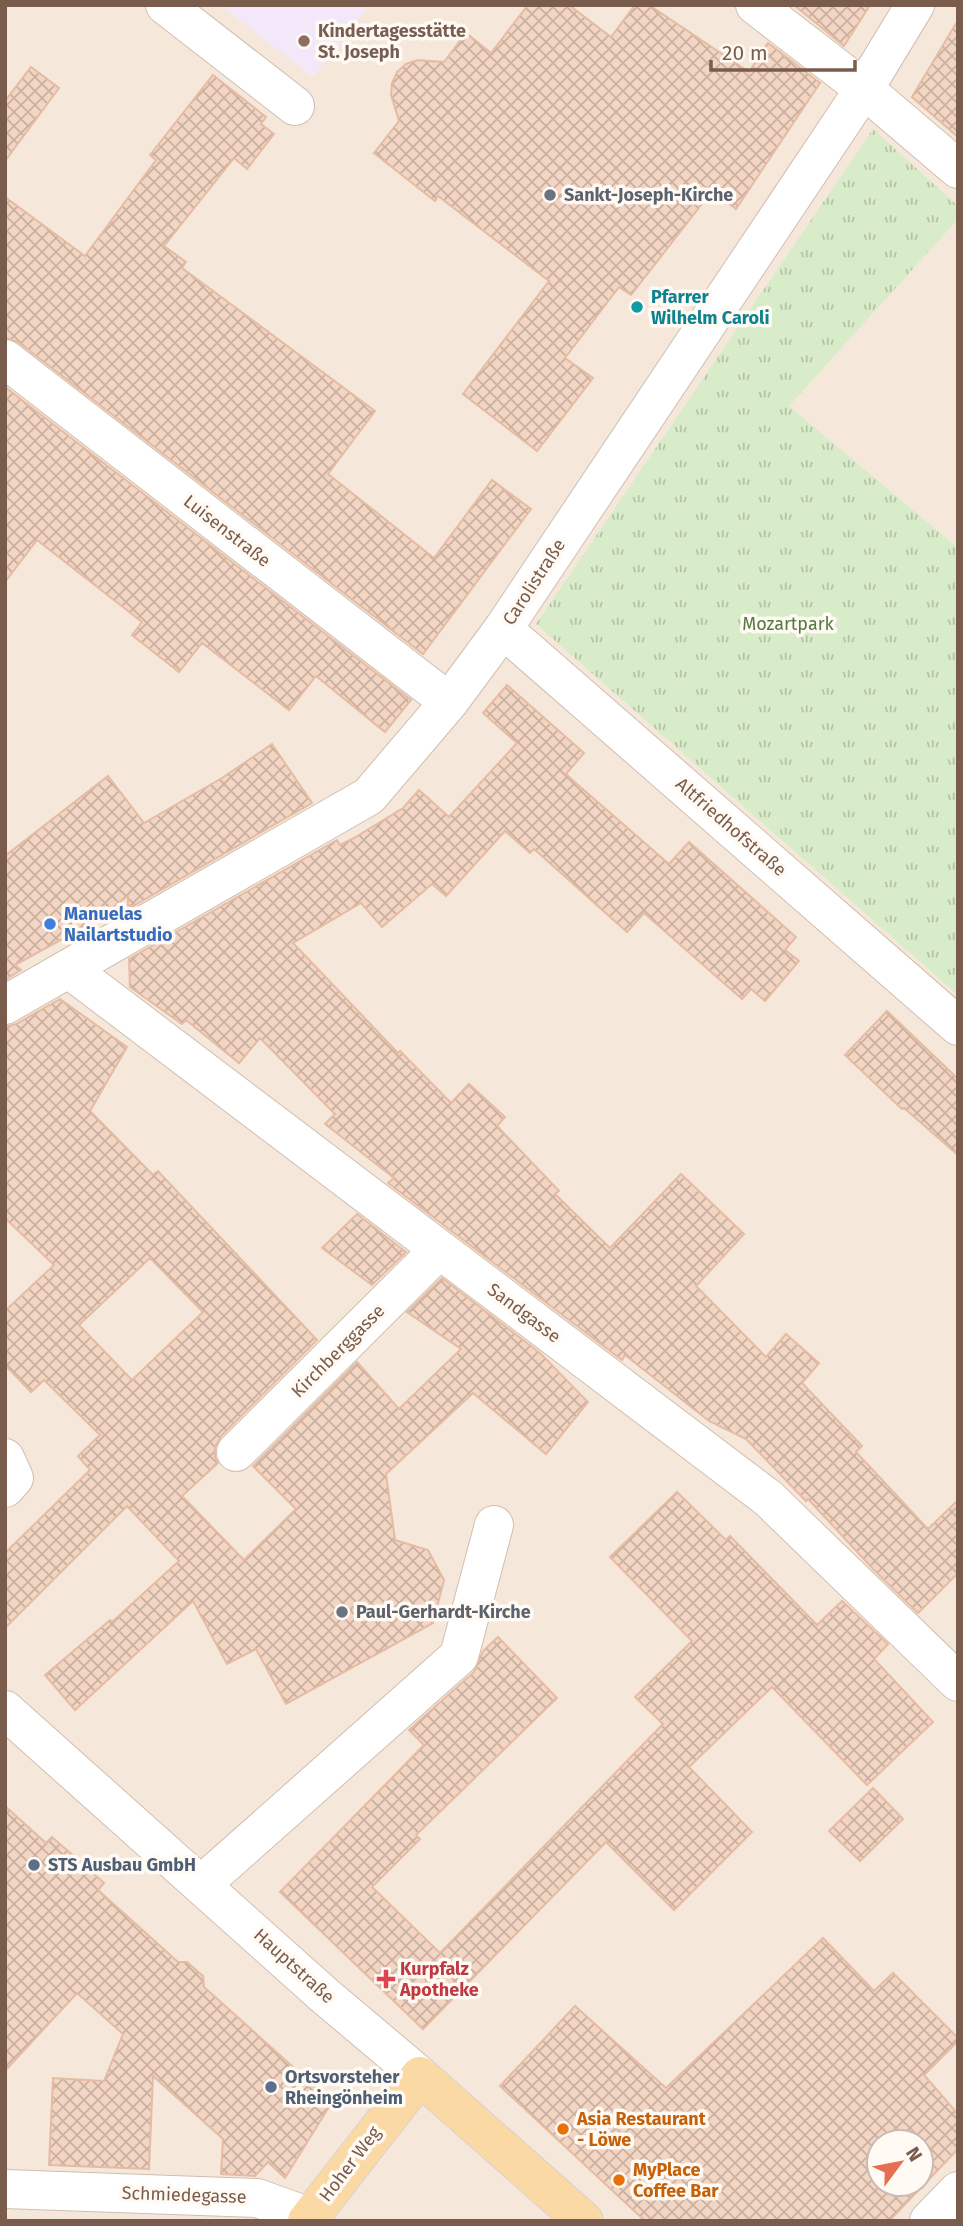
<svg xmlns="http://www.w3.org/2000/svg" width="963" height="2226" viewBox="0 0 963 2226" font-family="'Fira Sans',sans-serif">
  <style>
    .residential { fill: #f5e8da; fill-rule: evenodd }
    .education { fill: #f3e8fa }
    .park { fill: url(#park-tufts) }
    .building { fill: url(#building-cross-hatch); stroke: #e6bba3; stroke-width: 2; fill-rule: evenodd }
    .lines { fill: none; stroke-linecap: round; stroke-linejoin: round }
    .minor-casing { stroke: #d1beb0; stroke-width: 40 }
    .major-casing { stroke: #dad1cd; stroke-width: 40 }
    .minor { stroke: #fff; stroke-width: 38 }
    .major { stroke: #fbd9a5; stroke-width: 38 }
    .education-dot { fill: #8d6e63; stroke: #fffaf3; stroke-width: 2.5 }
    .worship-dot { fill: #6b7280; stroke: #fffaf3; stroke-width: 2.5 }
    .culture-dot { fill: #0f9aa8; stroke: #fffaf3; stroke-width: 2.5 }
    .shop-dot { fill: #3f7fe0; stroke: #fffaf3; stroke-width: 2.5 }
    .service-dot { fill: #5c6f8a; stroke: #fffaf3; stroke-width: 2.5 }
    .health-dot { fill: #e0444e; stroke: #fffaf3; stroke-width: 2.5 }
    .food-dot { fill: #e8710a; stroke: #fffaf3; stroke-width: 2.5 }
    .labels { text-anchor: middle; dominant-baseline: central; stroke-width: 7; stroke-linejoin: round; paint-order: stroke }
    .education-label { font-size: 18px; font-weight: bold; fill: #785e54; stroke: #fffaf3; text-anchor: start }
    .worship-label { font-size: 18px; font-weight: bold; fill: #5b616d; stroke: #fffaf3; text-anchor: start }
    .culture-label { font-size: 18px; font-weight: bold; fill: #0d838f; stroke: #fffaf3; text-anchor: start }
    .street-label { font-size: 18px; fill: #7a5c4d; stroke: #fffaf3 }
    .park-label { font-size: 18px; fill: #537a41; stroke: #fffaf3 }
    .shop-label { font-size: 18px; font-weight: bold; fill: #366cbe; stroke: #fffaf3; text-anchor: start }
    .service-label { font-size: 18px; font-weight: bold; fill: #4e5e75; stroke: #fffaf3; text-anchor: start }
    .health-label { font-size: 18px; font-weight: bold; fill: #be3a42; stroke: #fffaf3; text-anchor: start }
    .food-label { font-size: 18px; font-weight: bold; fill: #c56008; stroke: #fffaf3; text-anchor: start }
  </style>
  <defs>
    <pattern id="park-tufts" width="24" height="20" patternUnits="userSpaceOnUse" patternTransform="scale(1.75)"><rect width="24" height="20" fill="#d8ecc9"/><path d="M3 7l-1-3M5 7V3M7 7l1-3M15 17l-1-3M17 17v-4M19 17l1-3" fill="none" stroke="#b4c2a5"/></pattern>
    <pattern id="building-cross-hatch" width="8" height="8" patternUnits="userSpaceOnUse" patternTransform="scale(1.75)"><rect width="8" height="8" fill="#f3d5c3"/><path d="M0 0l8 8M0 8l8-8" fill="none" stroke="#cab0a1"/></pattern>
  </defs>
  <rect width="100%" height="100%" fill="#fdf6ec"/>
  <path class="residential" d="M5 5H958V2221H5ZM879 2142H921V2184H879Z"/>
  <polygon class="education" points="220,5 369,5 313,77"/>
  <polygon class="park" points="873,129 958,206 958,219 789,406 958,548 958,995 536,624"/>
  <g class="building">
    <polygon points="528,5 569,5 611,37 635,5 649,5 749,72 768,43 820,83 736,209 712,191 631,295 619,287 565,358 593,378 537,451 463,394 549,281 438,196 435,201 374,153 399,121 391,95 392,83 397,72 406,64 418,60 444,62 466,33 491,53"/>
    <polygon points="794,5 870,5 844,46"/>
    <polygon points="958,20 958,137 912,97"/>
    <polygon points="31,67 59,88 5,161 5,101"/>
    <polygon points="213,75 266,117 261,124 274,134 247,169 234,158 164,246 186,262 182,268 375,411 328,474 434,558 492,480 531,509 423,654 18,342 5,338 5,197 85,256 156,160 150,155"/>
    <polygon points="5,387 411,700 385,732 316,676 289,710 202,643 179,672 132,635 142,622 37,540 5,582"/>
    <polygon points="507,685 584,753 566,774 577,784 669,864 689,842 796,937 785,950 799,961 765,1001 751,989 742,999 644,913 627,932 534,849 530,853 505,831 446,896 432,884 382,927 361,903 293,943 398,1053 400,1051 451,1103 469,1084 505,1117 497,1126 559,1191 555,1194 610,1248 681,1174 744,1234 696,1286 766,1357 786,1334 819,1363 802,1383 862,1446 856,1452 928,1529 958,1500 958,1573 918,1613 874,1570 808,1499 806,1501 746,1439 709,1421 625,1355 622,1360 388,1183 394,1178 325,1124 335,1114 260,1038 239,1063 186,1020 182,1024 130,987 129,959 337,840 340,845 354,838 403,808 419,790 449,817 517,743 483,713"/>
    <polygon points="272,744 312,803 128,909 128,896 90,924 15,965 21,970 5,980 5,856 108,776 144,823 222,778"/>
    <path d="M60 999 127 1047 90 1111 153 1175 158 1171 317 1340 221 1436 215 1447V1457L218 1463 182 1496 244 1560 296 1509 253 1466 357 1362 399 1409 461 1349 407 1312 442 1278 540 1353 588 1402 546 1454 473 1393 386 1474 395 1540 428 1550 444 1580 433 1623 286 1704 256 1649 227 1664 193 1601 75 1710 45 1675 110 1620 112 1622 179 1561 127 1506 5 1628V1553L90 1470 78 1456 100 1435 44 1380 31 1392 5 1365V1311L54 1265 5 1218V1027L16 1024ZM150 1258 203 1312 132 1380 79 1325Z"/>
    <polygon points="887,1011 958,1079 958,1155 904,1108 902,1109 845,1055"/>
    <polygon points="357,1214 406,1252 372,1285 322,1248"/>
    <polygon points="677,1492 726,1540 730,1536 817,1625 842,1601 888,1644 874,1659 933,1722 867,1785 772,1687 689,1767 752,1832 674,1910 606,1842 423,2029 280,1892 424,1745 409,1730 474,1672 483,1651 498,1637 557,1698 416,1835 420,1839 372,1887 440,1953 663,1724 635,1697 692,1641 610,1557"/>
    <polygon points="873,1788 903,1819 860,1861 829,1831"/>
    <polygon points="5,1806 46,1843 52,1837 82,1863 104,1883 98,1890 178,1962 187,1962 203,1976 204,1987 332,2102 285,2178 268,2162 255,2176 221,2174 223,2139 153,2076 149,2169 49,2165 53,2078 104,2081 123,2034 77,1993 5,2071"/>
    <path d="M823 1938 874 1991 893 1973 958 2038V2041L924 2075 958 2114V2149L889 2221H645L500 2086 575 2006 666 2088ZM879 2142H921V2184H879Z"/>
  </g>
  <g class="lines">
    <g class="minor-casing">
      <g id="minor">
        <polyline points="165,5 295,106"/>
        <polyline points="755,5 864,89 958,169"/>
        <polyline points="5,359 449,702"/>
        <polyline points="503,629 958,1026"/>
        <polyline points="69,969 768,1498 958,1682"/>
        <polyline points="5,1005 369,796 449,702 503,629 864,89 915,5"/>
        <polyline points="236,1452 439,1250"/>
        <polyline points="5,1458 14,1478 5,1488"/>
        <polyline points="5,1710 324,1995 420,2076"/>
        <polyline points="202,1884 459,1656 494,1525"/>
        <polyline points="5,2189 257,2198 310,2217"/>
        <polyline points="929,2221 958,2191"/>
      </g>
    </g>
    <g class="major-casing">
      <polyline id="major" points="307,2221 420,2076 584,2221"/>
    </g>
    <use href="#minor" class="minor"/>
    <use href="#major" class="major"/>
  </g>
  <circle class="education-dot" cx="304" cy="41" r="7"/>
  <g class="worship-dot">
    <circle cx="550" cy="195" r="7"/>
    <circle cx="342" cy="1612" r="7"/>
  </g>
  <circle class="culture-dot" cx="637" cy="307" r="7"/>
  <circle class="shop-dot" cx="50" cy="924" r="7"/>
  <g class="service-dot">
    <circle cx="34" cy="1865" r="7"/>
    <circle cx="271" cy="2087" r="7"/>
  </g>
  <path class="health-dot" d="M382.5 1968.5h7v7h7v7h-7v7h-7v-7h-7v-7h7z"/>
  <g class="food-dot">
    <circle cx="563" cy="2129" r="7"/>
    <circle cx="619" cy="2180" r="7"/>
  </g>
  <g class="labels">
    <g class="education-label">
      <text x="318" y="31">Kindertagesstätte<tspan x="318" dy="21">St. Joseph</tspan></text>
    </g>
    <g class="worship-label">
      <text x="564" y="195">Sankt-Joseph-Kirche</text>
      <text x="356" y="1612">Paul-Gerhardt-Kirche</text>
    </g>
    <g class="culture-label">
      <text x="651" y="297">Pfarrer<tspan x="651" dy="21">Wilhelm Caroli</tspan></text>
    </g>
    <g class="street-label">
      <text transform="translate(227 531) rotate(38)">Luisenstraße</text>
      <text transform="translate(534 582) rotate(-57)">Carolistraße</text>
      <text transform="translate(731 827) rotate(41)">Altfriedhofstraße</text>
      <text transform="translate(524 1313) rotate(37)">Sandgasse</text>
      <text transform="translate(338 1351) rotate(-45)">Kirchberggasse</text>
      <text transform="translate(294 1966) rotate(42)">Hauptstraße</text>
      <text transform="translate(350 2164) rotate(-53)">Hoher Weg</text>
      <text transform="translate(184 2195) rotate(2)">Schmiedegasse</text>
    </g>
    <g class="park-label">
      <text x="788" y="624">Mozartpark</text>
    </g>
    <g class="shop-label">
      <text x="64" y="914">Manuelas<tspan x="64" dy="21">Nailartstudio</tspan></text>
    </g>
    <g class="service-label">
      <text x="48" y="1865">STS Ausbau GmbH</text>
      <text x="285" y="2077">Ortsvorsteher<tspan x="285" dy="21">Rheingönheim</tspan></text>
    </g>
    <g class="health-label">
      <text x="400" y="1969">Kurpfalz<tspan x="400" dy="21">Apotheke</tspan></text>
    </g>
    <g class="food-label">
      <text x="577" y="2119">Asia Restaurant<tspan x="577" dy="21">- Löwe</tspan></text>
      <text x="633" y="2170">MyPlace<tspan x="633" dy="21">Coffee Bar</tspan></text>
    </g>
  </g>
  <rect width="963" height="2226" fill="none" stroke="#7a5c4d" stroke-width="14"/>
  <g transform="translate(900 2163) rotate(58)"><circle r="33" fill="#fffaf3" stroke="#cabbb1" stroke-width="2"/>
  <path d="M0-5L12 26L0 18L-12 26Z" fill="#e76f51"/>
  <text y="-10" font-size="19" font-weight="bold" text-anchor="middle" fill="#7a5c4d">N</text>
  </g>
  <path d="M711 60v10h144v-10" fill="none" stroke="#7a5c4d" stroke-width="3.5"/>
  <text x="722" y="60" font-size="21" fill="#7a5c4d" stroke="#fffaf3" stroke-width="5" paint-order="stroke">20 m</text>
</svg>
